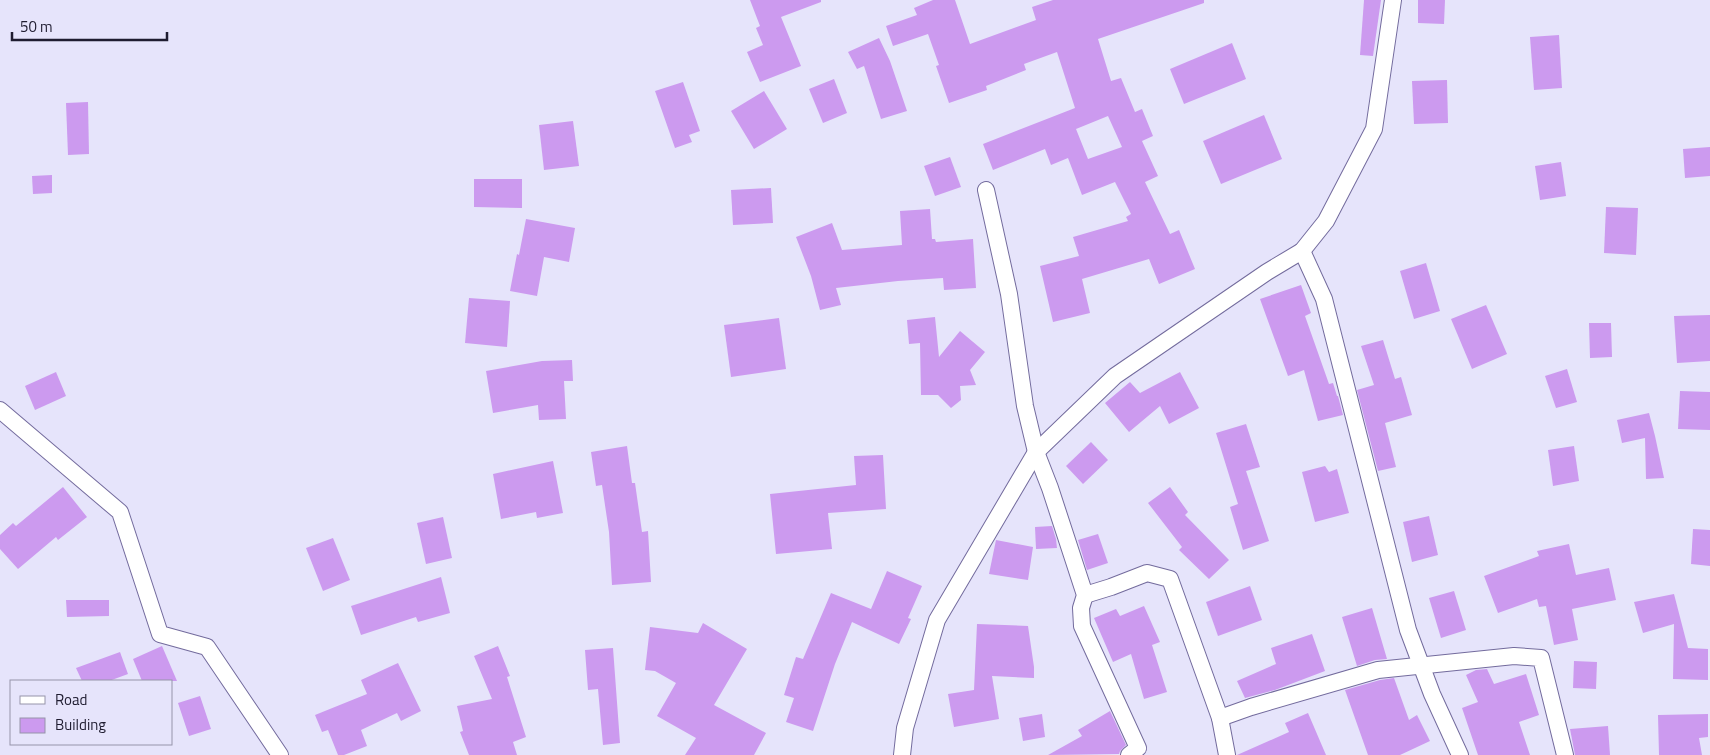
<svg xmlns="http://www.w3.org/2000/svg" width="1710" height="755" viewBox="0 0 1710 755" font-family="'Titillium Web',sans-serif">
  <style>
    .building { fill: #cc9aef; fill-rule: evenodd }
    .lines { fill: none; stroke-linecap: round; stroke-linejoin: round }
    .minor-casing { stroke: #736b9d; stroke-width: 18 }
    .minor { stroke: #fff; stroke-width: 16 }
  </style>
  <rect width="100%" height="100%" fill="#e6e4fb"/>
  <g class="building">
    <polygon points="750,0 821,0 821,2 781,17 801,66 760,82 747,52 763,45 756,28 760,26"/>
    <path d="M933 0H955L970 44 1036 20 1032 7 1053 0H1204V3L1098 39 1111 81 1121 78 1135 112 1142 109 1153 136 1142 141 1158 176 1145 182 1170 234 1179 230 1195 269 1159 284 1149 259 1082 279 1090 313 1053 322 1040 266 1079 256 1073 237 1128 221 1126 217 1131 214 1115 182 1082 195 1068 158 1051 165 1045 149 993 170 983 144 1075 108 1057 52 1024 64 1026 70 986 86 987 90 949 103 936 66 939 65 928 34 893 46 886 26 917 15 914 8ZM1108 116 1122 147 1088 159 1076 129Z"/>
    <polygon points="1364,0 1381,0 1373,56 1360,55"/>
    <polygon points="1418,0 1445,0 1444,24 1418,23"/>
    <polygon points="1559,35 1562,88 1534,90 1530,37"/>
    <polygon points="879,38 890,61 907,111 881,119 864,66 857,69 848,52"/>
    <polygon points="1232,43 1246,79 1184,104 1170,69"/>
    <polygon points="834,79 847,113 823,123 809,89"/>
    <polygon points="1447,80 1448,123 1414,124 1412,81"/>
    <polygon points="683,82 700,131 689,135 692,142 675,148 655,91"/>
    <polygon points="764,91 787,129 754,149 731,111"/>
    <polygon points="88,102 89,154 68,155 66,103"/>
    <polygon points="1264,115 1282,159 1221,184 1203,141"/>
    <polygon points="573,121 579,166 544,170 539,125"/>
    <polygon points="1710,147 1710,176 1685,178 1683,149"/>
    <polygon points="950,157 961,187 935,196 924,166"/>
    <polygon points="1561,162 1566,196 1540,200 1535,166"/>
    <polygon points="52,175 52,193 33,194 32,176"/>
    <polygon points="474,179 522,179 522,208 474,207"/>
    <polygon points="771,188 773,223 733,225 731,190"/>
    <polygon points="1606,207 1638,208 1636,255 1604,253"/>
    <polygon points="930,209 932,239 935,239 936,242 973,239 976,288 944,290 943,278 898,281 836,288 841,305 820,310 811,276 796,237 832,223 842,250 902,245 900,211"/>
    <polygon points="526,219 575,228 569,262 544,257 537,296 510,291 517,254 519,255"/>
    <polygon points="1426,263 1440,311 1414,319 1400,271"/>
    <polygon points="1301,285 1311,313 1305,316 1329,384 1333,383 1337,396 1338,396 1343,415 1318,421 1304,370 1288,376 1260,299"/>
    <polygon points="469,298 510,301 507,347 465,343"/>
    <polygon points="1486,305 1507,354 1472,369 1451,319"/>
    <polygon points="1710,315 1710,361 1677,363 1674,316"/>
    <polygon points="935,317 939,357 960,331 985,352 970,370 976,385 960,386 961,400 951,408 938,395 921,395 920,343 909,344 907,320"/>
    <polygon points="779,318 786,369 731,377 724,325"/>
    <polygon points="1589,323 1611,323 1612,357 1590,358"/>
    <polygon points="1383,340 1395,379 1401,377 1412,415 1385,423 1396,467 1378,471 1357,390 1374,385 1361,346"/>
    <polygon points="572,360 573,381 564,381 566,419 539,420 538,405 493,413 486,371 542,361"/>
    <polygon points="1567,369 1577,402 1556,408 1545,376"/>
    <polygon points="56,372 66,396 35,410 25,386"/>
    <polygon points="1180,372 1199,408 1169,424 1160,406 1129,432 1105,403 1130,382 1140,393"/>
    <polygon points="1680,391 1710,392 1710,430 1678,429"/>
    <polygon points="1649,413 1655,436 1664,478 1646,479 1645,438 1622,443 1617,420"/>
    <polygon points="1246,424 1260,467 1246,471 1269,541 1243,550 1230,507 1238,504 1216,433"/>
    <polygon points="1091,442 1108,460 1083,484 1066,466"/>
    <polygon points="627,446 632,483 635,483 642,532 648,531 651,582 612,585 609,532 602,485 596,486 591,452"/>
    <polygon points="1574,446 1579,481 1553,486 1548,450"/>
    <polygon points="883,455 886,509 828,513 832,549 776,554 770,494 856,485 854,456"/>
    <polygon points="553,461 563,513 537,518 536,512 501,519 493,474"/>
    <polygon points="1325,466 1329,472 1337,469 1349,513 1315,522 1302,472"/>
    <polygon points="63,487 87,517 58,540 56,537 18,569 0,549 0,535 13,523 16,526"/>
    <polygon points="1170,487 1188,512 1185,515 1229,560 1209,579 1179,550 1182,547 1148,503"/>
    <polygon points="1429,516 1438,555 1412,562 1403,522"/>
    <polygon points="443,517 452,558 426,564 417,523"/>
    <polygon points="1052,526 1056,539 1057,548 1036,549 1035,527"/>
    <polygon points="1693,529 1710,530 1710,566 1691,564"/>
    <polygon points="1098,534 1108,563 1087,570 1078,540"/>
    <polygon points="333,538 350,580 323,591 306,548"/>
    <polygon points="996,540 1033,547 1028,580 989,574"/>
    <polygon points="1569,544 1576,575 1609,568 1616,600 1572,609 1578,640 1554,645 1546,606 1539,607 1537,599 1498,613 1484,576 1539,556 1537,551"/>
    <polygon points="887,571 922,586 908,618 911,619 899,644 852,622 835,664 813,731 786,722 794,698 784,695 796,657 803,659 831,593 871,609"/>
    <polygon points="441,577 450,613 418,622 416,617 361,635 351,606"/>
    <polygon points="1250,586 1262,620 1218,636 1206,602"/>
    <polygon points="1454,591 1466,630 1441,638 1429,598"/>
    <polygon points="1674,594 1688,648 1708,649 1708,680 1673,679 1674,624 1643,633 1634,602"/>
    <polygon points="66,600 109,600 109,616 67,617"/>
    <polygon points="1144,606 1160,642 1152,645 1167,692 1144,699 1131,654 1113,662 1094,618 1116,609 1120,616"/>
    <polygon points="1372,608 1387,659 1375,660 1357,666 1342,617"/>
    <polygon points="703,623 747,649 714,705 766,733 754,755 685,755 696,738 657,716 676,683 655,671 645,670 650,627 698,633"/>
    <polygon points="977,624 1028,626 1034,667 1034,678 992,676 999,719 954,727 948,694 974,690"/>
    <polygon points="1312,634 1325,671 1275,690 1245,698 1237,681 1276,664 1271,648"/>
    <polygon points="162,646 177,681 142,681 133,659"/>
    <polygon points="498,646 510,676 507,677 526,737 513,742 517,755 469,755 460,732 463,731 457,706 492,699 474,656"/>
    <polygon points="613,648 620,743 603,745 598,689 588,690 585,650"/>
    <polygon points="120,652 128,674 109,681 82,681 76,668"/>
    <polygon points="1574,661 1597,662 1596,689 1573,688"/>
    <polygon points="398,663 421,711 401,721 397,713 361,730 367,746 344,755 338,755 328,730 322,732 315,715 367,694 361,680"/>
    <polygon points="1487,669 1494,684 1526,674 1539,715 1519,722 1530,755 1478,755 1462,708 1478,702 1466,675 1476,670"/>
    <polygon points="1394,678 1409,720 1417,715 1430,741 1400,755 1368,755 1345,690 1380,680"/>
    <polygon points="200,696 211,729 189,736 178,703"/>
    <polygon points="1110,711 1126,745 1120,751 1119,754 1048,755 1082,736 1078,730"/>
    <polygon points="1308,713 1326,755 1237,755 1289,732 1285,723"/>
    <polygon points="1042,714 1045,737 1023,741 1019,718"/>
    <polygon points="1708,714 1708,737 1699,738 1702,755 1659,755 1658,715"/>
    <polygon points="1608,726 1610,755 1575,755 1570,729"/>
  </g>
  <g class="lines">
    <g class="minor-casing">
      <g id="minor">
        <polyline points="986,190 1009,294 1025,406 1036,452 1050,488 1085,595 1081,608 1082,626 1138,748 1129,755"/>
        <polyline points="1302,251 1324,299 1408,630 1432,694 1460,755"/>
        <polyline points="0,410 120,512 160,634 207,647 280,755"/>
        <polyline points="1085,595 1111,587 1147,573 1170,579 1220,718 1227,755"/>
        <polyline points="1220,718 1251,707 1378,670 1514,656 1541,658 1565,755"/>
        <polyline points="902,755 905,728 937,620 1036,452 1115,376 1267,272 1302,251 1326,221 1374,129 1393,0"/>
      </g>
    </g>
    <use href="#minor" class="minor"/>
  </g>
  <rect x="10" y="680" width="162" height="65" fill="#e6e4fb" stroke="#9694aa"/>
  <rect x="20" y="696" width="25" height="8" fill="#ffffff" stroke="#9694aa"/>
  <text x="55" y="705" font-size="15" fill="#1f1c30">Road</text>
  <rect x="20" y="718" width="25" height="15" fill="#cc9aef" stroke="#9694aa"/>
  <text x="55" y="730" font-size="15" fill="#1f1c30">Building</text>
  <path d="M12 32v8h155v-8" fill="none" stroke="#1f1c30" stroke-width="2.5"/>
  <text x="20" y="32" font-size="15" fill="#1f1c30" stroke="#e6e4fb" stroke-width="4" paint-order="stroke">50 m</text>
</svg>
